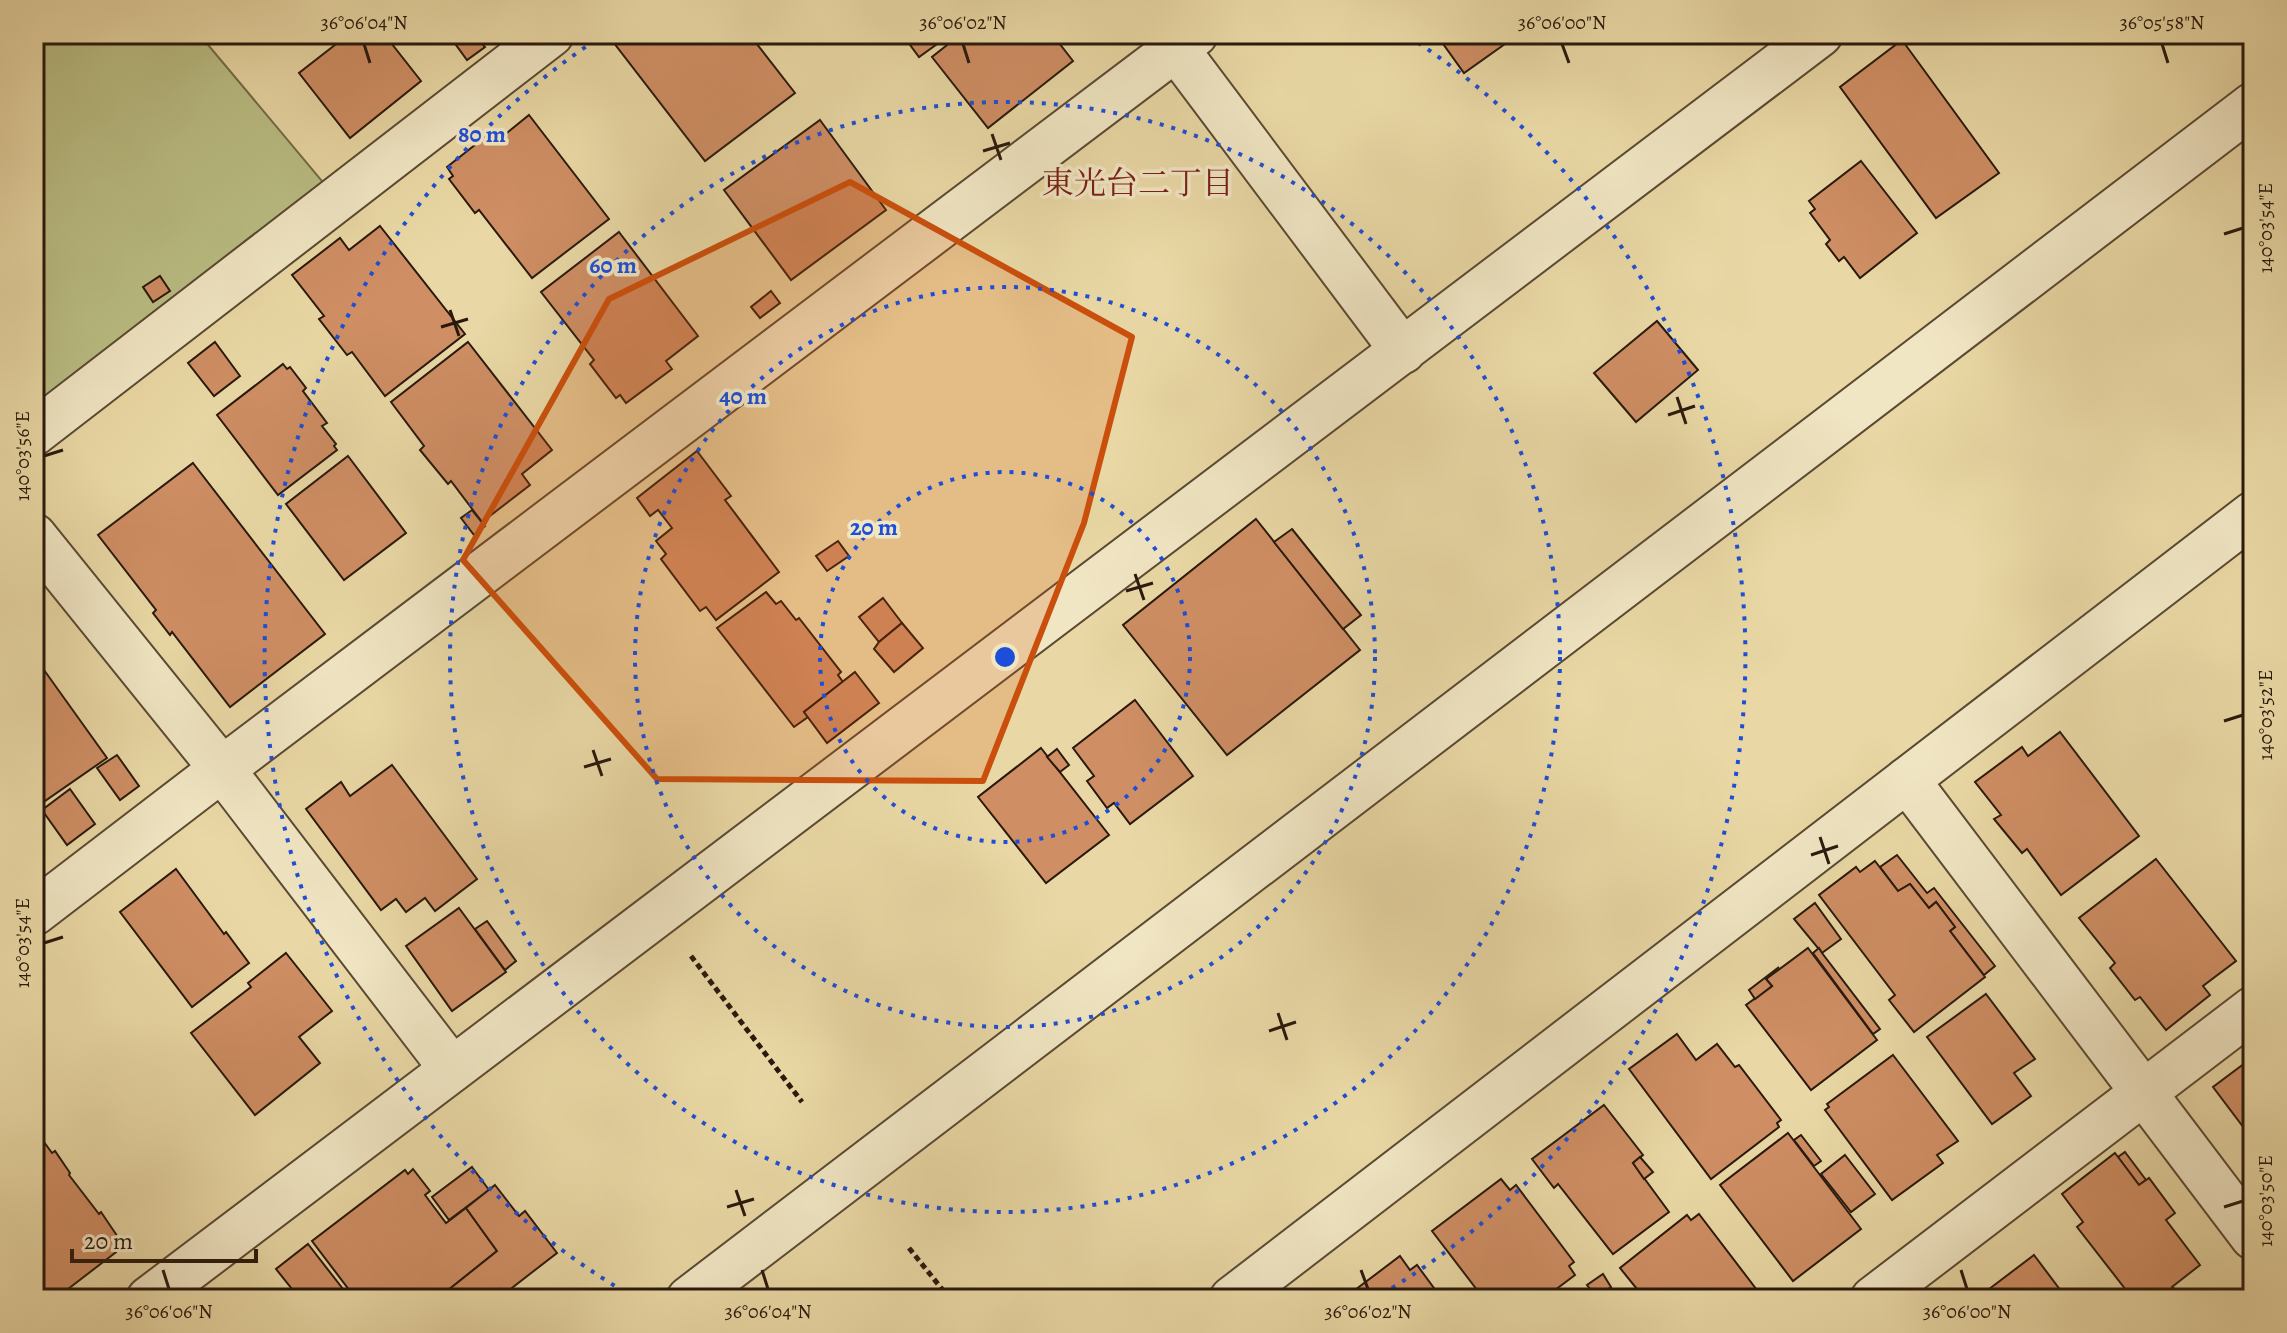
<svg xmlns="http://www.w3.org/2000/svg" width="2287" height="1333" viewBox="0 0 2287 1333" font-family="Alegreya,'Noto Serif JP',serif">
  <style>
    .green { fill: #babe84; stroke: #726c48; stroke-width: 2 }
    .building { fill: #cf8e64; stroke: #29190d; stroke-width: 2 }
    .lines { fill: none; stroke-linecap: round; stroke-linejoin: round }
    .minor-casing { stroke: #594933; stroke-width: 48 }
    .path { stroke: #29190d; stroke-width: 5; stroke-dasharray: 6 4; stroke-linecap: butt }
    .minor { stroke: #f1e6c4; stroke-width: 44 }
    .marked { fill: #cb4f0c; fill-opacity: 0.2; stroke: #cb4f0c; stroke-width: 6; stroke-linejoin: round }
    .ticks { fill: none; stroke: #29190d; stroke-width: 3 }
    .ring { fill: none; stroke: #1d4ed8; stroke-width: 4; stroke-dasharray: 4 8 }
    .labels { text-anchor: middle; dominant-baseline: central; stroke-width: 7; stroke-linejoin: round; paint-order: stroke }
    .neighbourhood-label { font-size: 32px; fill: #7a1f14; stroke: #f1e6c4 }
    .centre { fill: #1d4ed8; stroke: #f1e6c4; stroke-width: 4 }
    .ring-label { font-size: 24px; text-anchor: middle; font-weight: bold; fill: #1d4ed8; stroke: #f1e6c4; stroke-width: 7; stroke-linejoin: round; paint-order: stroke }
    .neatline { fill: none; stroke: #29190d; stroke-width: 3 }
    .ticks-label { font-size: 20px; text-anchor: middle; fill: #29190d }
  </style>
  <rect width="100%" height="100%" fill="#e9d8a5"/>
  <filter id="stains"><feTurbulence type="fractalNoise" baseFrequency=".0025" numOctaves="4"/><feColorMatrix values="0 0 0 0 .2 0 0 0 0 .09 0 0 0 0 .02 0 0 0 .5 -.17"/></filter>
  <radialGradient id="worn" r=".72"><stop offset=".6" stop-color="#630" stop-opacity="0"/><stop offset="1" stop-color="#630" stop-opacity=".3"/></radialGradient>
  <polygon class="green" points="34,34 199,34 337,199 34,433"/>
  <g class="building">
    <polygon points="349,34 384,34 421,81 350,138 299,73"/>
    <polygon points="448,34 474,34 485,47 467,60"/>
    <polygon points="607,34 749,34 795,93 705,161"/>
    <polygon points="902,34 951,34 919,57"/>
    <polygon points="961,34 1041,34 1044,37 1052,34 1073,61 988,128 932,57"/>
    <polygon points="1436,34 1519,34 1464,73"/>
    <polygon points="1902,40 1999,173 1936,218 1840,87"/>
    <polygon points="529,115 609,219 532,278 479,210 475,213 449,179 453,176 447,167 490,133 497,141"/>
    <polygon points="820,120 886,210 791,280 724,190"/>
    <polygon points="1861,161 1917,233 1860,278 1844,257 1839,261 1826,244 1830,240 1810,213 1815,209 1809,201"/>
    <polygon points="380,226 465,334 385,396 352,352 347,355 319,319 324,316 292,275 340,238 349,250"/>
    <polygon points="619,232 698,336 666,361 672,369 626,403 620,395 616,398 590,364 594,360 541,292"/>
    <polygon points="160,276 170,291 153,302 143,287"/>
    <polygon points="771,291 780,303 760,318 751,307"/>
    <polygon points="1657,321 1698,370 1636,422 1594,373"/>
    <polygon points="215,342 240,376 214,396 188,363"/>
    <polygon points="468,342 552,450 522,474 530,485 482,522 451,481 448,484 420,450 424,446 391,402"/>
    <polygon points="283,364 287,369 290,367 306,388 303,391 327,423 322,426 336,444 334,446 337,450 278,495 217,415"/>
    <polygon points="697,451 731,496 725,500 779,572 716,620 706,607 700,611 661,559 666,554 656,541 672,528 658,510 650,516 637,498"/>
    <polygon points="348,456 406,533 344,580 286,504"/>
    <polygon points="193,463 325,634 230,707 172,632 170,635 153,613 156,610 98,535"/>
    <polygon points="472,510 485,526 474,535 461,518"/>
    <polygon points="1256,519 1360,650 1227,755 1123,625"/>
    <polygon points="1292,529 1361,615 1343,629 1274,542"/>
    <polygon points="838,541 849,556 827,571 816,556"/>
    <polygon points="766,592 776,604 781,601 796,620 799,618 841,672 838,675 843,682 804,712 808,717 794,727 717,628"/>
    <polygon points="883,598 902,623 879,642 859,617"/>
    <polygon points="902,623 923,648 894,672 874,649 879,642"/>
    <polygon points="44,670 107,758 42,803 34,792 34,677"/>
    <polygon points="855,672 879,703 827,743 804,712"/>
    <polygon points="1135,700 1193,776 1130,824 1114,803 1107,808 1087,781 1094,776 1073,748"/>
    <polygon points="2060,732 2139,836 2061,895 2027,849 2022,853 1994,819 2001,815 1975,782 2022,747 2028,756"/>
    <polygon points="1041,748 1109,835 1046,883 978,797"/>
    <polygon points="1057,749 1069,765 1060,772 1047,757"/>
    <polygon points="117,755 139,786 120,800 97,768"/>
    <polygon points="392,765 477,879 435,911 425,898 406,912 396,899 381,910 306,809 341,782 350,796"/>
    <polygon points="70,789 95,824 67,845 42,810"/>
    <polygon points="1897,855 1927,893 1934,888 1995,966 1984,975 1950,931 1955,927 1936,902 1929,908 1910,884 1898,891 1880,867"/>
    <polygon points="2156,859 2236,961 2203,986 2210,995 2166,1030 2140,997 2135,1000 2110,968 2115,963 2079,918"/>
    <polygon points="1875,861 1898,891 1910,884 1929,908 1936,902 1955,927 1950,931 1985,977 1914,1032 1889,1000 1895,995 1819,895 1856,867 1860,872"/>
    <polygon points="176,869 224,934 226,932 249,963 192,1007 120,912"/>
    <polygon points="1815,903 1841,939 1822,953 1794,919"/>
    <polygon points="459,908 506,972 452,1011 406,946"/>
    <polygon points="487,921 516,961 505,970 475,929"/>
    <polygon points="1808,948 1877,1040 1811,1090 1746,1005 1772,986 1766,979"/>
    <polygon points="1819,948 1822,953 1880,1029 1873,1034 1813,953"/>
    <polygon points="286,953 332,1011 299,1037 320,1063 255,1115 191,1033 251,987 248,983"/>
    <polygon points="1779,967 1766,979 1772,986 1755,999 1749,990"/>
    <polygon points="1986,994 2035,1059 2014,1073 2031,1096 1992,1124 1927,1037"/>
    <polygon points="1677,1034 1696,1060 1717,1044 1735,1067 1739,1065 1781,1120 1777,1123 1779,1127 1711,1179 1629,1069"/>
    <polygon points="1893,1055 1958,1141 1937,1155 1943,1163 1892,1200 1825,1110 1829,1107 1827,1104"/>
    <polygon points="2253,1057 2253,1140 2213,1087"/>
    <polygon points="1604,1105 1643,1155 1633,1163 1669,1212 1613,1254 1558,1184 1554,1188 1532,1159"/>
    <polygon points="1788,1133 1861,1229 1793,1281 1720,1185"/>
    <polygon points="1801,1135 1821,1161 1814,1166 1794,1140"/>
    <polygon points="44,1142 52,1153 55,1151 70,1173 69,1175 99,1214 101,1212 124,1246 55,1299 42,1299 34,1289 34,1150"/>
    <polygon points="2125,1152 2146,1180 2139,1185 2118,1157"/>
    <polygon points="2115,1153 2139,1185 2149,1178 2175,1213 2166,1220 2200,1265 2172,1287 2176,1290 2164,1299 2133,1299 2077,1227 2083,1222 2062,1194"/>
    <polygon points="1845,1155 1875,1194 1851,1212 1821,1174"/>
    <polygon points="1640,1157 1653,1172 1644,1179 1633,1163"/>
    <polygon points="472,1167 489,1190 449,1220 432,1197"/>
    <polygon points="413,1169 430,1191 425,1195 446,1223 466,1208 497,1251 437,1299 356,1299 312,1241 405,1170 408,1174"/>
    <polygon points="1501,1179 1510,1190 1516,1185 1574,1262 1569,1266 1575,1275 1543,1299 1484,1299 1432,1231"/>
    <polygon points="495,1185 519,1216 525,1211 557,1253 504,1294 500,1289 487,1299 437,1299 497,1251 466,1208"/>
    <polygon points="1699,1214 1760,1294 1754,1299 1645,1299 1620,1268 1687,1215 1691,1220"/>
    <polygon points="308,1244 343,1289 331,1299 300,1299 276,1269"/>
    <polygon points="2034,1255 2067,1299 1976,1299"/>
    <polygon points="1400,1256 1410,1270 1417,1265 1442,1299 1343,1299"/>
    <polygon points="1603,1274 1611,1287 1597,1298 1587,1285"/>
  </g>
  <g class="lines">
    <g class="minor-casing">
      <g id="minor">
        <polyline points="1165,34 1403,351"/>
        <polyline points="34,433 551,34"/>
        <polyline points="34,536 222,769 452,1069"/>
        <polyline points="1907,780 2253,1237"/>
        <polyline points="34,913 222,769 1195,34"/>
        <polyline points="149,1299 1820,34"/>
        <polyline points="689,1299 2253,105"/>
        <polyline points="1232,1299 2253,514"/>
        <polyline points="1873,1299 2253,1009"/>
      </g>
    </g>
    <g class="path">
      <polyline points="691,956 802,1102"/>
      <polyline points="909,1248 950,1299"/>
    </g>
    <use href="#minor" class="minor"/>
  </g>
  <path class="marked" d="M850 182 1132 337 1084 523 983 781 657 779 463 560 609 299Z"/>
  <path class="ticks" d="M364 44 370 63M963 44 969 63M1562 44 1569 63M2162 44 2168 63M992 134 1001 160M983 151 1010 143M2224 234 2243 228M450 310 459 336M441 327 468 319M1677 397 1686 424M1668 415 1695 406M44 456 63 450M1135 574 1144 600M1126 591 1153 583M2224 721 2243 715M593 750 602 776M584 767 611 759M1820 837 1829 864M1811 855 1838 846M44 943 63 937M1278 1013 1287 1040M1269 1031 1296 1022M736 1190 745 1216M727 1207 754 1199M2224 1207 2243 1201M163 1270 169 1289M762 1270 768 1289M1361 1270 1368 1289M1961 1270 1967 1289"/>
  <g class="ring">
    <circle cx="1005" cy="657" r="185"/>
    <circle cx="1005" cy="657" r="370"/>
    <circle cx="1005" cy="657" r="555"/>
    <path d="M635 1298A740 740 0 0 1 602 36M1408 36A740 740 0 0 1 1375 1298"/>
  </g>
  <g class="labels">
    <g class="neighbourhood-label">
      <text x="1138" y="183">東光台二丁目</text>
    </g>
  </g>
  <circle cx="1005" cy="657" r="12" class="centre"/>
  <g class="ring-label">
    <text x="482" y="142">80 m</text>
    <text x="613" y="273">60 m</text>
    <text x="743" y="404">40 m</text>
    <text x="874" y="535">20 m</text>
  </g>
  <rect width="2287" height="1333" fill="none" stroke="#e9d8a5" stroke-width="88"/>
  <path d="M72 1249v12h184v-12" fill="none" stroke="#29190d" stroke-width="4"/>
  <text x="84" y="1249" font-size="24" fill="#29190d" stroke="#f1e6c4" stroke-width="6" paint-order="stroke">20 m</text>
  <rect x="44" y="44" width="2199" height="1245" class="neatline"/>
  <g class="ticks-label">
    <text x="364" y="29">36°06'04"N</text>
    <text x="963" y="29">36°06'02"N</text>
    <text x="1562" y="29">36°06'00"N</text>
    <text x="2162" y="29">36°05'58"N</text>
    <text transform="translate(2265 228) rotate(-90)" y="7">140°03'54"E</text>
    <text transform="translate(22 456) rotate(-90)" y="7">140°03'56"E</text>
    <text transform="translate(2265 715) rotate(-90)" y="7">140°03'52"E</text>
    <text transform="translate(22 943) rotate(-90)" y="7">140°03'54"E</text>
    <text transform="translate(2265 1201) rotate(-90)" y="7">140°03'50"E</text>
    <text x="169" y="1318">36°06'06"N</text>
    <text x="768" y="1318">36°06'04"N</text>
    <text x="1368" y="1318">36°06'02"N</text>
    <text x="1967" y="1318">36°06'00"N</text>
  </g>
  <rect width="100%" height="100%" filter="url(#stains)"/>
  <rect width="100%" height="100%" fill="url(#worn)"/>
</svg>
